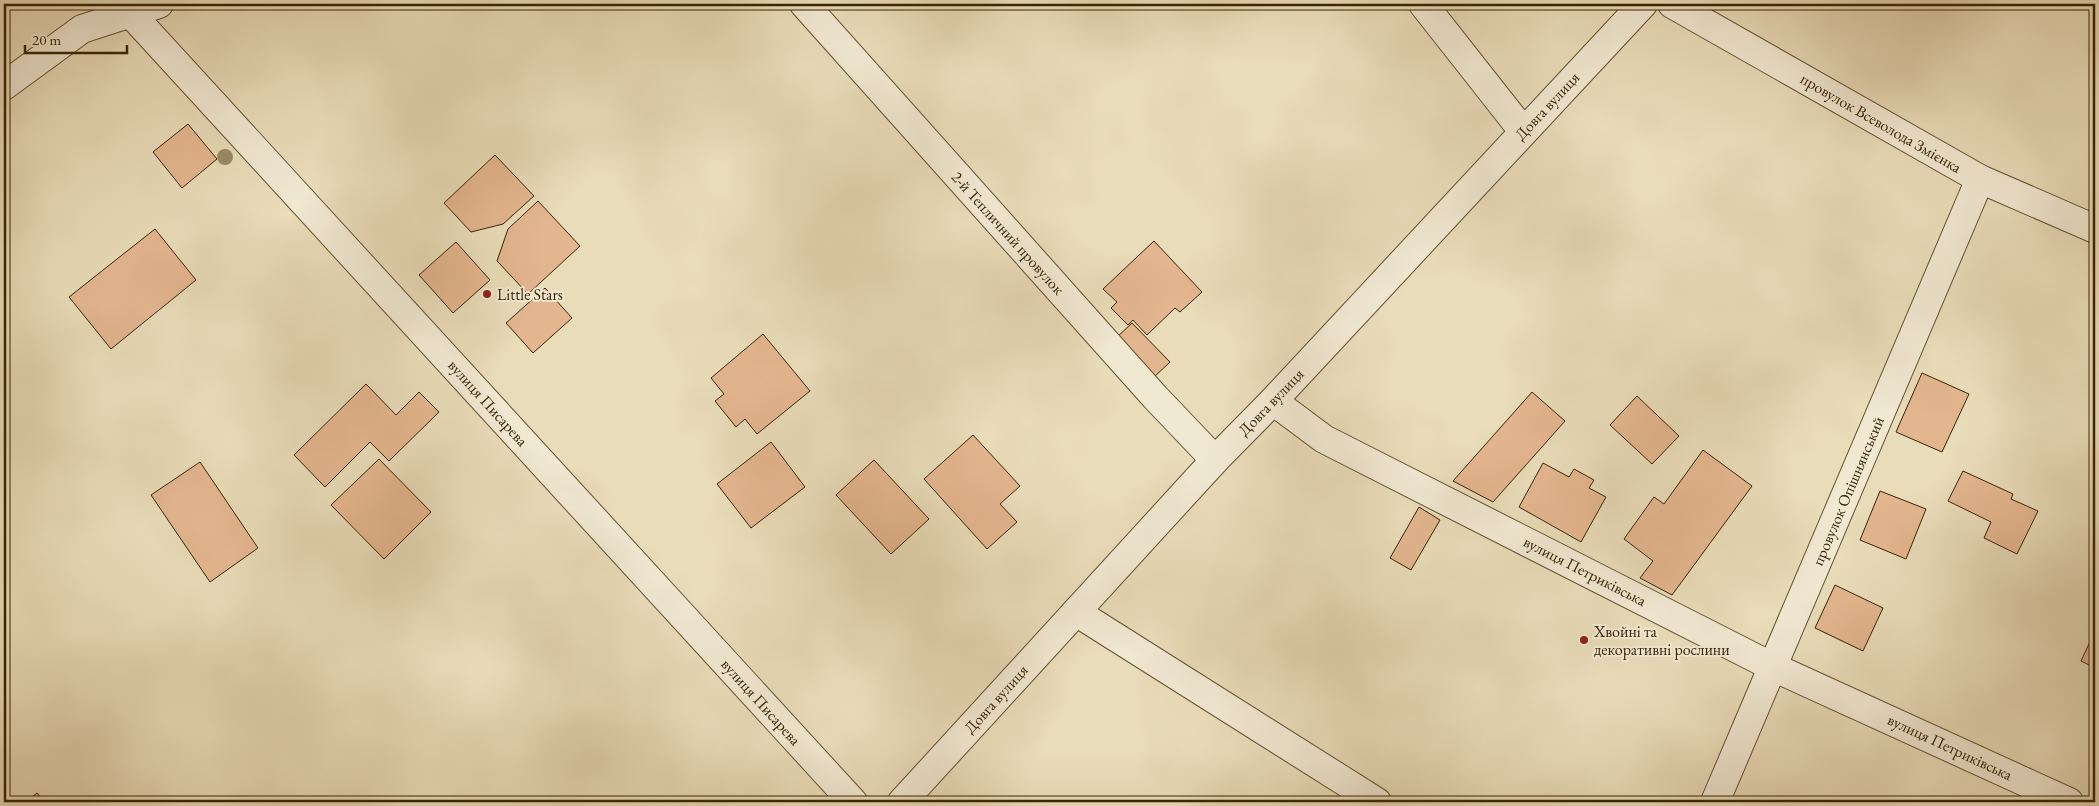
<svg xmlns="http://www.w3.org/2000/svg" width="2099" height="806" viewBox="0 0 2099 806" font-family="'EB Garamond',serif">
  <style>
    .building { fill: #e4b68f; stroke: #382403 }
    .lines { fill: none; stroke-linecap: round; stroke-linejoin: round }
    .minor-casing { stroke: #645230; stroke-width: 30 }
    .tertiary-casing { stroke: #645230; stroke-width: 30 }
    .minor { stroke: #f1e8d2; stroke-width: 28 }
    .tertiary { stroke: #f1e8d2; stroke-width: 28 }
    .tree { fill: #998c68 }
    .poi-dot { fill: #8f2418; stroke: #f1e8d2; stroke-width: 2 }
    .labels { text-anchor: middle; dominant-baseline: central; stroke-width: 4; stroke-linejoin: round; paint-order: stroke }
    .street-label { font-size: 16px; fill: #382403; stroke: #f1e8d2 }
    .poi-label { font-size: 16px; fill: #382403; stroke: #f1e8d2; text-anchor: start }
  </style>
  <rect width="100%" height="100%" fill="#e9dcb9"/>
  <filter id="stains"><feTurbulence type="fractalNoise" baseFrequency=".004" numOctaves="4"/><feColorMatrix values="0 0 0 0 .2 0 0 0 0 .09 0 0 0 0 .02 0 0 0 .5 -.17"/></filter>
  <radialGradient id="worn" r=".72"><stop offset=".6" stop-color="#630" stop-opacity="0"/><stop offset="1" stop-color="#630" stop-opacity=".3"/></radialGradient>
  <g class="building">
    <polygon points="188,124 217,159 182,188 153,152"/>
    <polygon points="495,155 534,196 503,224 471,232 444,203"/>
    <polygon points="538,201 580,246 528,294 497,261 508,229"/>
    <polygon points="155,229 196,280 111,349 69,297"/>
    <polygon points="1154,241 1202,292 1180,312 1175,308 1147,335 1133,320 1128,325 1111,308 1117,302 1103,289"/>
    <polygon points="456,242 490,280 453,313 419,275"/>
    <polygon points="545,288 572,318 533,353 506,323"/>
    <polygon points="1132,323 1170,362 1152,379 1115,339"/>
    <polygon points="763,334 810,391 757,434 745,419 736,427 715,401 724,394 711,378"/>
    <polygon points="1922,373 1969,394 1942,452 1896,432"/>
    <polygon points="366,384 396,415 419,392 439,412 389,461 370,442 325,487 294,455"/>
    <polygon points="1532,392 1565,421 1493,502 1453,481"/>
    <polygon points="1637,396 1679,436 1652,464 1610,425"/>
    <polygon points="973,435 1020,486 1000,504 1017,522 987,549 924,479"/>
    <polygon points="771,442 805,487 751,528 717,484"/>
    <polygon points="1703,450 1752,486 1672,595 1640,578 1653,561 1624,539 1654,497 1664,504"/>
    <polygon points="379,459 431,512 384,559 331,505"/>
    <polygon points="874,460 929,519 891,554 836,495"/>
    <polygon points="200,462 258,548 210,582 151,495"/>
    <polygon points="1543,463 1569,477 1574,469 1594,480 1589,488 1606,497 1581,542 1519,507"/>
    <polygon points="1963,471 2013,494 2011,499 2038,511 2017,554 1984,538 1991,522 1948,501"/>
    <polygon points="1880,491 1926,509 1906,559 1860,540"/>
    <polygon points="1419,507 1440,520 1411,570 1390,558"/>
    <polygon points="1835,585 1883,608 1863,651 1815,628"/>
    <polygon points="2095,631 2095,668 2081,661"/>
    <polygon points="37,793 45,802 26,802"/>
  </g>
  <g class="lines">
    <g class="minor-casing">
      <g id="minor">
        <polyline points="122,4 853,802"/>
        <polyline points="804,4 1155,397 1215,460"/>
        <polyline points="1423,4 1523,131"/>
        <polyline points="1672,4 1980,179 2095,229"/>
        <polyline points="4,86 82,29 159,4"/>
        <polyline points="1273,401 1324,439 1773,667 2069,802"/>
        <polyline points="1076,612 1377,802"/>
        <polyline points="1715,802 1980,179"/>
      </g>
    </g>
    <g class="tertiary-casing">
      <polyline id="tertiary" points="902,802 1215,460 1273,401 1643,4"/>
    </g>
    <use href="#minor" class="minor"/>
    <use href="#tertiary" class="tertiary"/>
  </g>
  <circle class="tree" cx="225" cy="157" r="8"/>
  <g class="poi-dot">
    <circle cx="487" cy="294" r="5"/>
    <circle cx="1584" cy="640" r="5"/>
  </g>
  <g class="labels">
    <g class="street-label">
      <text transform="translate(1547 106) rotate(-47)">Довга вулиця</text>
      <text transform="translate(1881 123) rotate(30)">провулок Всеволода Змієнка</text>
      <text transform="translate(1008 233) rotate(48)">2-й Тепличний провулок</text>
      <text transform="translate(1271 402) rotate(-46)">Довга вулиця</text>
      <text transform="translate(488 403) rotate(48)">вулиця Писарева</text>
      <text transform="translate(1848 491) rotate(-67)">провулок Опішнянський</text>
      <text transform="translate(1585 571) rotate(27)">вулиця Петриківська</text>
      <text transform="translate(996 699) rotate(-48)">Довга вулиця</text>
      <text transform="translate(761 702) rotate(48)">вулиця Писарева</text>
      <text transform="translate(1950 747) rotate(25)">вулиця Петриківська</text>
    </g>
    <g class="poi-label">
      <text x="497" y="294">Little Stars</text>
      <text x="1594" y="631">Хвойні та<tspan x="1594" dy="18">декоративні рослини</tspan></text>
    </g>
  </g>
  <rect width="2099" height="806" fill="none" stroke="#e9dcb9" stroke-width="20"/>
  <rect x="5" y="5" width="2089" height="796" fill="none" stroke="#382403" stroke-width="2.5"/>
  <rect x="10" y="10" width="2079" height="786" fill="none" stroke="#382403"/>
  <path d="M25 45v8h102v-8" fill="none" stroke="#382403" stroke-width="2.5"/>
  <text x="32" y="45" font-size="15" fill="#382403" stroke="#f1e8d2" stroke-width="4" paint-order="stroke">20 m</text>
  <rect width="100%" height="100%" filter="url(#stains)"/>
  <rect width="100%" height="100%" fill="url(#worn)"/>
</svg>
